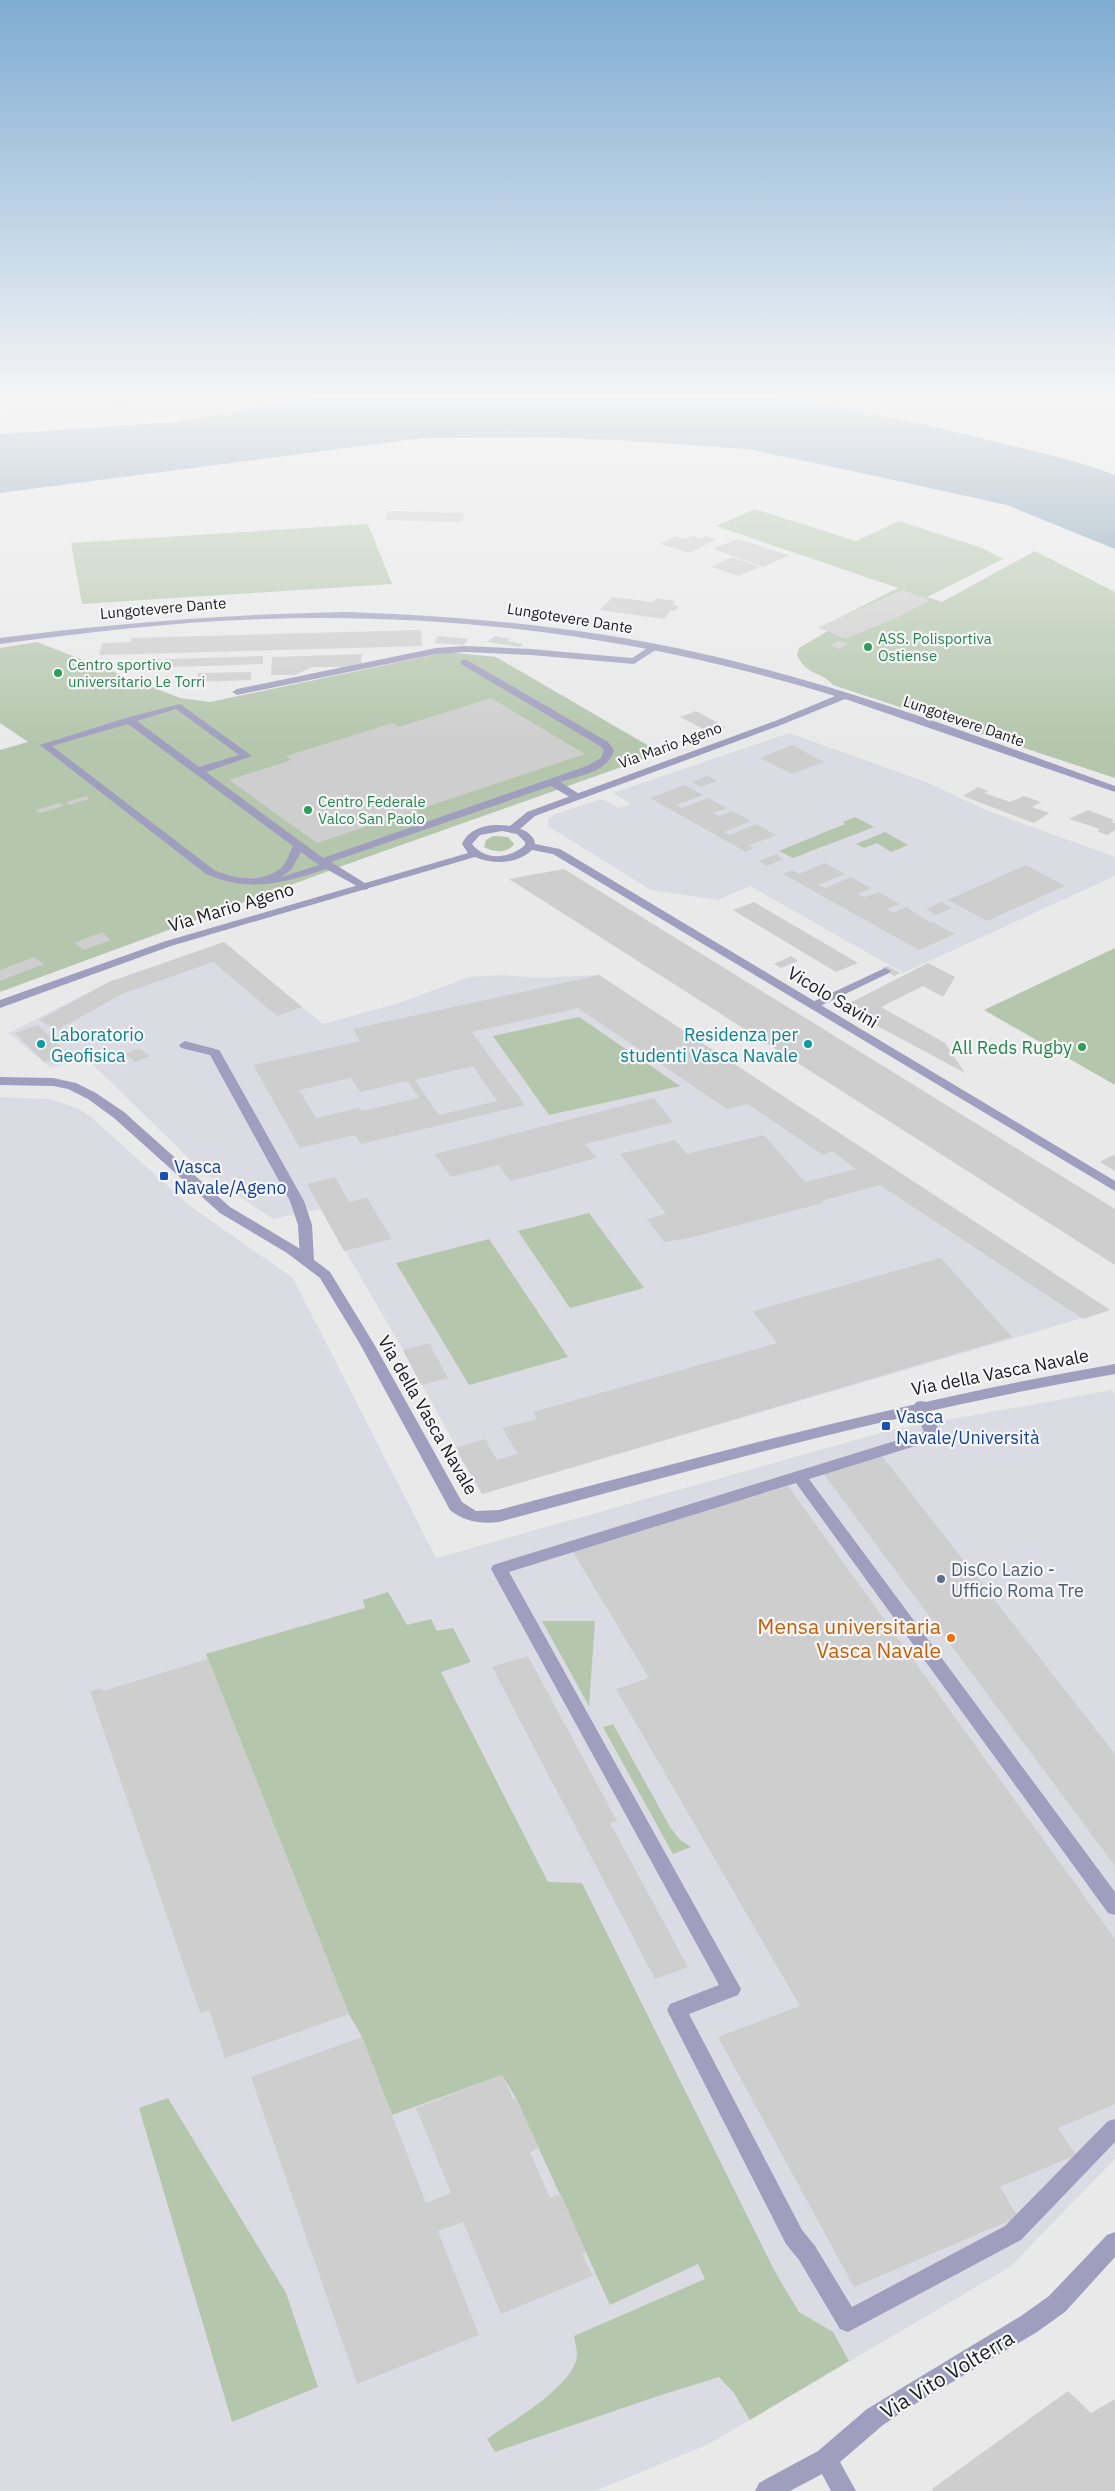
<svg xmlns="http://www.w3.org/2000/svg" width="1115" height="2491" viewBox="0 0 1115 2491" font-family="'IBM Plex Sans',sans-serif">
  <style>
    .built { fill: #dbdbe4 }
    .green { fill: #b4c6ac }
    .water { fill: #829fb1 }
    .building { fill: #cececf; fill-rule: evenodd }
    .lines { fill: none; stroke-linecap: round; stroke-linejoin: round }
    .service { fill: #a09ebe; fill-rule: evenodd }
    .minor { fill: #a09ebe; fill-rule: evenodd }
    .leisure-dot { fill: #2e9e5b; stroke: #f6f6f8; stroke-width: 2 }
    .culture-dot { fill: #0f9aa8; stroke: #f6f6f8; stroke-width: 2 }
    .transit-dot { fill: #1a4fb4; stroke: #f6f6f8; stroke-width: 2 }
    .service-dot { fill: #5c6f8a; stroke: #f6f6f8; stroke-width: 2 }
    .food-dot { fill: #e8710a; stroke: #f6f6f8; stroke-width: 2 }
    .labels { text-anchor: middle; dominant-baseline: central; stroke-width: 4.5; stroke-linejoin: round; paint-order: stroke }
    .far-street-label { font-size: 15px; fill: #1c1c1d; stroke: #f6f6f8 }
    .far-leisure-label { font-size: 15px; fill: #27864d; stroke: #f6f6f8; text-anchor: start }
    .street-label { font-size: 18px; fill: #1c1c1d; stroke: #f6f6f8 }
    .culture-label { font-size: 18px; fill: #0d838f; stroke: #f6f6f8; text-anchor: start }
    .leisure-label { font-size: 18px; fill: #27864d; stroke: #f6f6f8; text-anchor: end }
    .transit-label { font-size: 18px; fill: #164399; stroke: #f6f6f8; text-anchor: start }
    .service-label { font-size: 18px; fill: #4e5e75; stroke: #f6f6f8; text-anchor: start }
    .near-food-label { font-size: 21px; fill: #c56008; stroke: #f6f6f8; text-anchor: end }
    .near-street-label { font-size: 21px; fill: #1c1c1d; stroke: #f6f6f8 }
  </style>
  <rect width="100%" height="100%" fill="#e9e9ea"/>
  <g class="built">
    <polygon points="789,733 926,782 986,810 1115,857 1115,876 903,973 750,886 718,900 651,890 548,826 548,819 555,814 602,799 618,808 631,804 613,793"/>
    <polygon points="224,942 323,1024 399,1003 469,977 503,975 538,978 599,975 1110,1310 482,1494 403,1350 321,1209 273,1219 202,1171 86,1058 51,1068 9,1033 109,982"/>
    <polygon points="0,1097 50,1099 79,1109 91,1117 190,1206 293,1278 436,1558 891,1430 1112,1390 1115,1396 1115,2159 1010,2267 709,2444 595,2491 0,2491"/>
  </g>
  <g class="green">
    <path d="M755 509 856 541 899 521 982 548 1003 559 927 597 942 602 1035 551 1115 592V778L833 685C822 671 806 676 797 655L799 648 828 631 819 628 898 588 716 526Z"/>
    <polygon points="368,524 392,584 82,604 71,543"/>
    <polygon points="37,642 180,698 210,702 447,652 496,657 661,753 342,866 0,992 0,750 28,742 0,723 0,648"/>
    <polygon points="855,817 874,827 793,858 779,851 845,824 843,822"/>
    <polygon points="885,832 908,845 891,852 877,843 864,848 856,844"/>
    <path d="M493 836 508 837 514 844C507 854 493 852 484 847L486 840Z"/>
    <polygon points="1115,948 1115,1085 984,1010"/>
    <polygon points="579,1017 680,1086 549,1115 493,1036"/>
    <polygon points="589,1213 644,1288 570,1308 518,1231"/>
    <polygon points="489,1239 568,1357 469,1385 396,1263"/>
    <path d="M388 1592 407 1625 431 1619 437 1631 453 1628 471 1662 441 1672 548 1882 582 1883 775 2272 799 2312 833 2332 849 2361 750 2420 734 2393 719 2377 655 2397 495 2452 487 2439C509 2423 576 2385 577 2355 577 2349 575 2342 574 2336L705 2279 698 2264 610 2305 516 2098 502 2075 392 2115 362 2037 349 2014 206 1654 365 1608 363 1600Z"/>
    <polygon points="542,1621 595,1621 589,1706"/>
    <polygon points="613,1724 670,1827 680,1840 691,1847 673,1854 603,1727"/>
    <polygon points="168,2098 286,2293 318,2387 232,2422 139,2108"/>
  </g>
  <path class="water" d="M308 399H779C855 408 927 424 1001 443 1039 452 1078 461 1115 475V549L1007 505 861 473 748 449 632 441 544 437 423 438 0 493V434L175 422Z"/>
  <g class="building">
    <polygon points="106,399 174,399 174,400 108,405"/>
    <polygon points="0,404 15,404 10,411 0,411"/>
    <polygon points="388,511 464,513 462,522 385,520"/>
    <polygon points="676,536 685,539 693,536 701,538 706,536 716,539 690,553 660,544"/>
    <polygon points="738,539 789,555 764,567 713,549"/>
    <polygon points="732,557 760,567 739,576 711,567"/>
    <polygon points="902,590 930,600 898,617 845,639 819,627"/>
    <polygon points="612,597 653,602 656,598 676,601 673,605 679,606 675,611 671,610 664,619 600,610"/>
    <polygon points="421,630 422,646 99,655 102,643 131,642 131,638"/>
    <polygon points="438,636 468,639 464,645 434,643"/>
    <polygon points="495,636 511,639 508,641 523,644 520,647 487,642"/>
    <polygon points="839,641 848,644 839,649 830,645"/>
    <polygon points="362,654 361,664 345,667 312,667 295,675 271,675 272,657"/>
    <polygon points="263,656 263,664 140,668 142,660"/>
    <polygon points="251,672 251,680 197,682 198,673"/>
    <polygon points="491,698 585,754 317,843 229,780 291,760 286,756 393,723 399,727"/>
    <polygon points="696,711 725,727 709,732 680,717"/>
    <polygon points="792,745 824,762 792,774 760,758"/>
    <polygon points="708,776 717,781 701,787 692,782"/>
    <polygon points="685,785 703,795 676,805 682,808 708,798 727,808 713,813 719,816 732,811 751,821 724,832 730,835 756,824 776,835 748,846 754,848 746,852 650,798"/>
    <polygon points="978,787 988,791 984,793 1010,802 1024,796 1041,802 1032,807 1049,813 1034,823 963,796"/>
    <polygon points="86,796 89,799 69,805 66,802"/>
    <polygon points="60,803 64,806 40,813 36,810"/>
    <polygon points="1088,810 1114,820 1111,822 1115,823 1115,830 1107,835 1097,831 1100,829 1069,819"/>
    <polygon points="776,854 783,859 767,866 759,861"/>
    <polygon points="825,863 845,874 818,885 825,888 851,877 871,888 858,894 865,897 878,892 900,904 887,909 893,913 906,907 931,923 933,922 955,934 919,950 783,874 792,870 799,874"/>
    <polygon points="1026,865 1065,886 987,921 948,900"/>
    <polygon points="564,869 1115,1209 1115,1265 509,879"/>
    <polygon points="754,902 858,963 836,972 733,910"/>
    <polygon points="941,902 952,908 936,915 926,909"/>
    <polygon points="102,932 111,940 84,950 74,943"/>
    <polygon points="224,942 302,1007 277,1016 213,962 122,994 57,1030 39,1020 109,982"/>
    <polygon points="791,956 798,961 781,968 774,964"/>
    <polygon points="34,957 44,964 0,981 0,970"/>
    <polygon points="928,963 955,977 943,997 923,986 881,1007 945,1043 965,1073 842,1007"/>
    <polygon points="888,966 900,973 894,976 882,968"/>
    <path d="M599 975 781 1095 1110 1310 1083 1319 880 1185 821 1201 823 1203 685 1239 664 1242 647 1219 666 1214 620 1154 675 1140 687 1154 764 1135 805 1182 856 1169 832 1151 823 1155 748 1104 727 1109 578 1008 472 1032 525 1105 361 1144 355 1135 300 1148 253 1065 360 1041 353 1029ZM473 1066 497 1101 439 1115 415 1080ZM351 1078 360 1092 407 1081 419 1098 362 1111 359 1108 316 1118 299 1090Z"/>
    <polygon points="38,1025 68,1054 44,1062 15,1033"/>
    <polygon points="139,1048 150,1056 136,1062 125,1054"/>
    <polygon points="654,1098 673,1122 585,1144 597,1158 564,1167 510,1181 499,1165 451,1177 435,1154"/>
    <polygon points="1113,1155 1115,1156 1115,1171 1100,1162"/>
    <polygon points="335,1177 349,1202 367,1198 392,1239 344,1251 307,1184"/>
    <polygon points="941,1258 1012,1337 482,1494 455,1448 485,1439 497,1460 518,1454 502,1428 537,1419 533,1412 777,1343 753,1311"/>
    <polygon points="429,1343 448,1378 421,1385 403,1350"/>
    <polygon points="882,1456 1115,1754 1115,1866 823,1473"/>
    <polygon points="788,1486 1115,1939 1115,2104 1058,2128 1076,2155 1000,2187 1018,2217 854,2287 718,2037 800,2006 616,1689 649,1678 573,1552"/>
    <polygon points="528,1656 617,1821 610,1823 688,1967 655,1979 492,1667"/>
    <polygon points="208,1659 349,2014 225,2058 209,2010 200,2013 90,1691 102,1688 103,1691"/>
    <polygon points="362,2037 426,2203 451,2193 416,2108 502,2075 513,2099 516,2098 539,2148 530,2152 550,2198 561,2194 586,2252 582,2254 593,2276 501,2314 463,2222 438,2231 479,2335 357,2384 251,2077"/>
    <polygon points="1068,2391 1091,2413 1115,2399 1115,2491 933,2491 932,2489"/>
  </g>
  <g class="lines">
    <g class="service">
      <polygon points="652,645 660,647 634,664 531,655 465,652 436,654 237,695 232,692 237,689 436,648 465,646 531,649 632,658"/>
      <path d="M461 660H467L608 742 614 750C609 772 578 776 560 782L581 795V799H573L551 786 331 862 368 885V889L364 890 326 869C284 883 249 893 206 874L40 745 126 718 180 704 252 756 206 772 323 858 587 766 601 758 604 750 600 746 461 664ZM176 709 239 755 199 767 137 721ZM128 724 293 846C290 852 287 862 282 867 263 884 235 879 214 870L52 746ZM301 852 319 865 281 877 291 870Z"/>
      <polygon points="885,968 891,971 889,973 816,1008 812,1009 806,1005"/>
      <polygon points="185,1041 219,1050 221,1053 304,1201 312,1225 314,1260 312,1263 302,1263 300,1260 298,1225 290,1201 210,1055 181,1048 179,1045"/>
      <polygon points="921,1401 926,1402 928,1406 941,1435 938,1439 809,1479 1115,1892 1115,1915 1108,1913 796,1483 509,1572 741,1989 738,1995 689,2014 802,2230 815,2246 852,2307 1005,2226 1108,2121 1115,2119 1115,2142 1021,2240 848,2332 840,2329 799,2260 786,2244 667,2010 670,2004 719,1985 491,1569 493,1565 924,1432 914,1406 916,1402"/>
    </g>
    <g class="minor">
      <path d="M348 612C465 616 580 627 695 652 839 684 977 736 1115 786V792L845 699 781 725 535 816 520 829C526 830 535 837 535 844L560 849 1115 1181V1191L553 854 532 850C517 864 494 865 475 857L171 946 0 1008V1000L163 942 468 853 462 844C470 826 492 823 510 826L527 812 775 721 835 696C649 639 457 612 262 619 174 622 87 632 0 644V638C116 623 231 614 348 612ZM502 831 517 834 525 842V845C510 859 485 861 472 844L480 835Z"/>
      <path d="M0 1077 53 1078 76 1083 96 1093 124 1112 230 1207 297 1247 330 1272 374 1344 462 1502 476 1511 499 1510C703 1456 907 1400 1115 1364V1374C906 1410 703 1467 499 1522 481 1524 465 1522 450 1510L360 1344 320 1278 287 1253 220 1213 114 1118 88 1099 68 1089 53 1086 0 1085Z"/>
      <polygon points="1115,2232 1115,2257 1065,2312 1037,2332 910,2407 883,2425 840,2462 856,2491 831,2491 822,2474 790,2491 755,2491 759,2483 818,2451 867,2409 1021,2316 1049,2296 1107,2235"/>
    </g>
  </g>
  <linearGradient id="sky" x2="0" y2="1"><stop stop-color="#7facd2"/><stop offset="0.53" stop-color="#f5f5f6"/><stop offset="1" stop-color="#f5f5f6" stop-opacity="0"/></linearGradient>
  <rect width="1115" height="747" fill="url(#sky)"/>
  <g class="leisure-dot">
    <circle cx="868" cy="647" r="5"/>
    <circle cx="58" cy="673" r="5"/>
    <circle cx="308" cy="810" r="5"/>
    <circle cx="1082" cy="1047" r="5"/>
  </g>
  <g class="culture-dot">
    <circle cx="41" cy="1044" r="5"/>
    <circle cx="808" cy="1044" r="5"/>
  </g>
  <g class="transit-dot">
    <rect x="159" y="1171" width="10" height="10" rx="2.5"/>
    <rect x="881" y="1421" width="10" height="10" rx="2.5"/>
  </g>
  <circle class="service-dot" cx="941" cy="1579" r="5"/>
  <circle class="food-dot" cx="951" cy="1638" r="5"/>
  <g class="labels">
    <g class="far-street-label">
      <text transform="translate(163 608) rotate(-5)">Lungotevere Dante</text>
      <text transform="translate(570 618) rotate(9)">Lungotevere Dante</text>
      <text transform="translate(964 721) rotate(19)">Lungotevere Dante</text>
      <text transform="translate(670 745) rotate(-20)">Via Mario Ageno</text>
    </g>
    <g class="far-leisure-label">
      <text x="878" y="638">ASS. Polisportiva<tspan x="878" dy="17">Ostiense</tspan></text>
      <text x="68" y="664">Centro sportivo<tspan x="68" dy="17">universitario Le Torri</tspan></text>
      <text x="318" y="801">Centro Federale<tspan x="318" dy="17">Valco San Paolo</tspan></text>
    </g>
    <g class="street-label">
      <text transform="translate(231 907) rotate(-17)">Via Mario Ageno</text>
      <text transform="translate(833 997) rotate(31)">Vicolo Savini</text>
      <text transform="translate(1000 1372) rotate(-11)">Via della Vasca Navale</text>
      <text transform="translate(428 1415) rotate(60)">Via della Vasca Navale</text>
    </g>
    <g class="culture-label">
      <text x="51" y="1034">Laboratorio<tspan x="51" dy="21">Geofisica</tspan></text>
      <text x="798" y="1034" text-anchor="end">Residenza per<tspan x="798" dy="21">studenti Vasca Navale</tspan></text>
    </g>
    <g class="leisure-label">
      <text x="1072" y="1047">All Reds Rugby</text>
    </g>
    <g class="transit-label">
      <text x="174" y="1166">Vasca<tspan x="174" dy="21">Navale/Ageno</tspan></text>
      <text x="896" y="1416">Vasca<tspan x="896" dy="21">Navale/Università</tspan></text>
    </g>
    <g class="service-label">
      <text x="951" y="1569">DisCo Lazio -<tspan x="951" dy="21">Ufficio Roma Tre</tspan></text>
    </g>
    <g class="near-food-label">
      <text x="941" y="1626">Mensa universitaria<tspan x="941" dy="24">Vasca Navale</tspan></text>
    </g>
    <g class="near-street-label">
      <text transform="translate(947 2374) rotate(-31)">Via Vito Volterra</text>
    </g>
  </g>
</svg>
